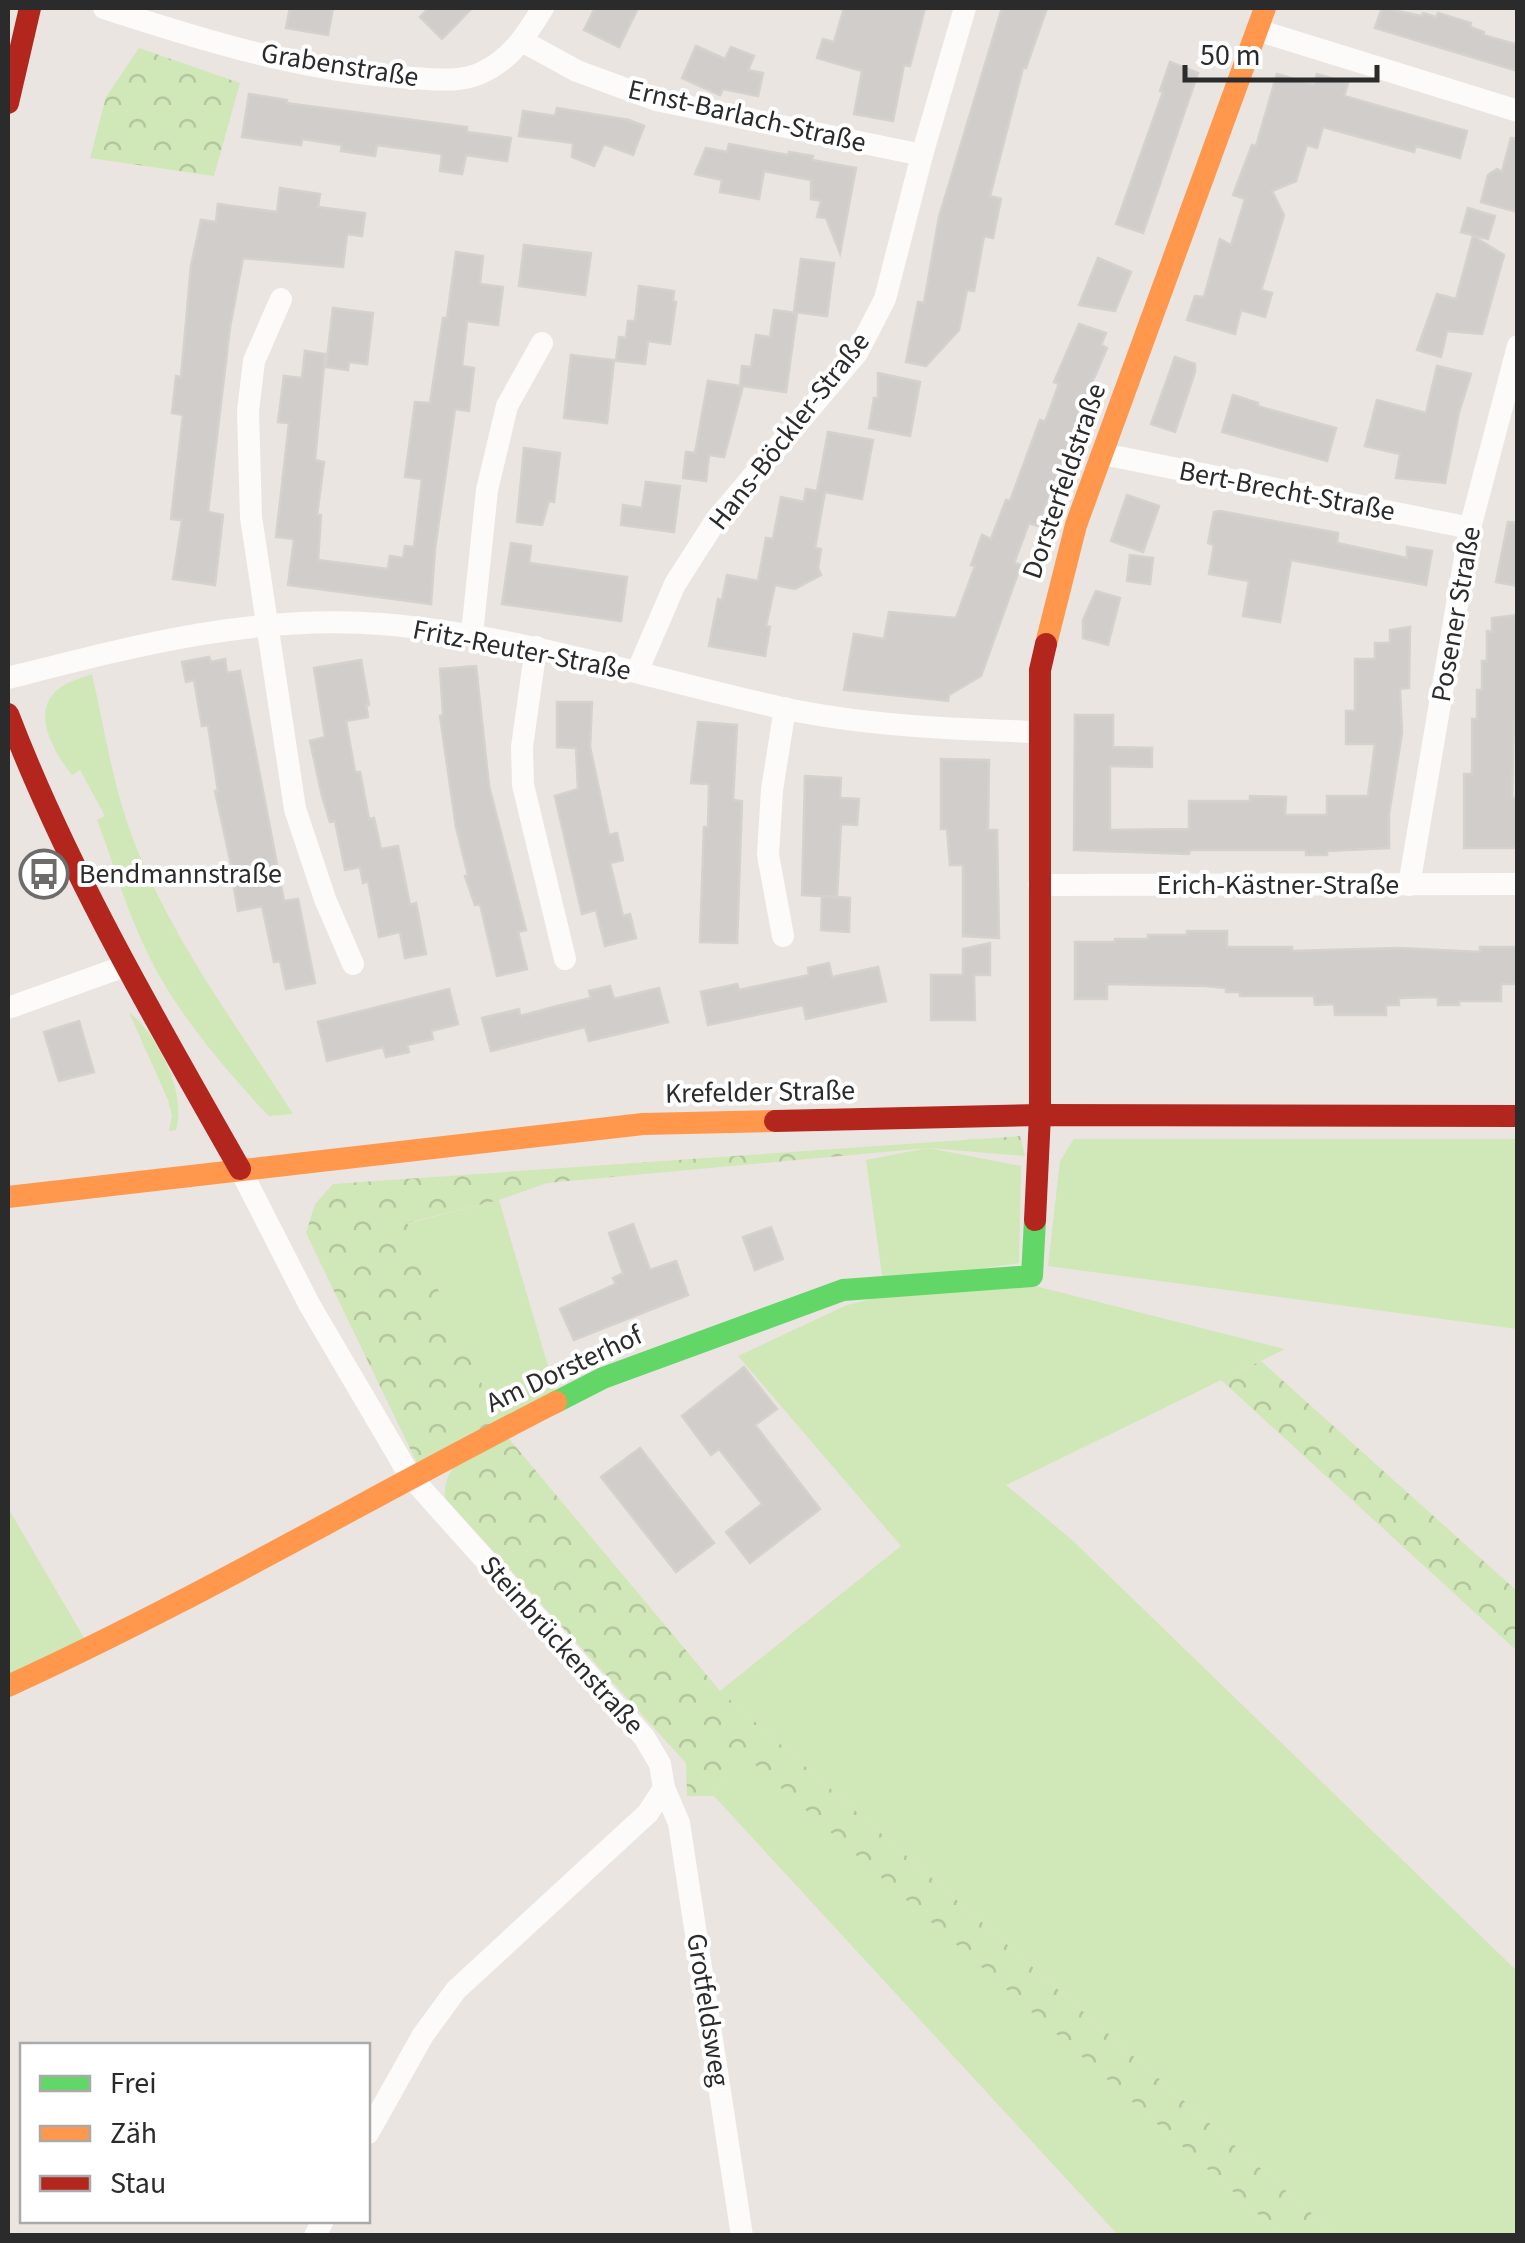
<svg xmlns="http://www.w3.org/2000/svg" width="1525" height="2243" viewBox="0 0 1525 2243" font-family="'Source Sans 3',sans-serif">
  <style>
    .grass { fill: #d0e7b7 }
    .forest { fill: url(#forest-crowns) }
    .building { fill: #d1cdca; stroke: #d5d1cc; stroke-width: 2.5 }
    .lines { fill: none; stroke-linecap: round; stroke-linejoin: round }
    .street { stroke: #fcfbfa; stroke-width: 22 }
    .fast { stroke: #63d668; stroke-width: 22 }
    .slow { stroke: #ff974d; stroke-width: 22 }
    .jam { stroke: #b3261e; stroke-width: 22 }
    .labels { text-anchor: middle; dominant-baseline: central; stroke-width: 8; stroke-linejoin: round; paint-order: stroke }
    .street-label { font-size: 28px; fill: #2b2b2b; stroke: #fff }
    .poi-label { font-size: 28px; fill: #2b2b2b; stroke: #fff; text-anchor: start }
  </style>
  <defs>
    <pattern id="forest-crowns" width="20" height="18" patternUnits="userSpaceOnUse" patternTransform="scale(2.5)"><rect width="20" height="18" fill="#d0e7b7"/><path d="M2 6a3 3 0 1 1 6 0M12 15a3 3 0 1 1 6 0" fill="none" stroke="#b3c69e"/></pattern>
  </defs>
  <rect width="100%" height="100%" fill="#eae5e0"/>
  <g class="grass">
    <path d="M92 674C103 723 111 774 127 822 163 928 234 1021 293 1114L269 1116 262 1109C220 1063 174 1009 147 952 126 910 114 864 97 820L105 816 80 770 72 775C54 752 28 710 61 687 70 681 82 678 92 674Z"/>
    <path d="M129 1012C158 1036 187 1092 176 1130L169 1131 172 1116 168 1100Z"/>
    <polygon points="1074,1139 1517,1139 1517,1329 1048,1266 1060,1161"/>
    <polygon points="928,1148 1021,1166 1019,1263 883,1282 866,1160"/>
    <polygon points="499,1200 559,1403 504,1431 406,1224"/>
    <polygon points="1035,1286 1285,1349 1006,1485 1072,1540 1517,1971 1517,2235 1336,2235 720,1691 901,1546 738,1356 847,1305 885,1296"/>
    <polygon points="8,1508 87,1643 8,1686"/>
    <polygon points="743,1753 1268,2223 1283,2235 1118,2235 714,1796"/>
  </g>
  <g class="forest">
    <polygon points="139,48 240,83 214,176 90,158 106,97"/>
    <polygon points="1020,1136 1025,1156 928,1148 547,1183 499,1200 407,1223 502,1427 417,1463 306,1233 315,1204 333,1184"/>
    <polygon points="1261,1361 1517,1591 1517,1651 1221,1380"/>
    <path d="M505 1434 720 1691 1336 2235H1283L1268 2223 743 1754 714 1796H687L686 1763 445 1498C443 1459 475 1453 505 1434Z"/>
  </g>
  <g class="building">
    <polygon points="290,8 333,8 328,35 286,28"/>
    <polygon points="429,8 472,8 442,39 420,17"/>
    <polygon points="595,8 638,8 619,47 584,30"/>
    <polygon points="844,8 925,8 910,66 904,65 893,121 854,114 862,71 817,58 823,39 834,42"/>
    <polygon points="1002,8 1047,8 1026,68 1023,68 990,196 1001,199 993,238 984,236 974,291 967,290 959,330 926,366 906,362 918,302 924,303 939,217"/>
    <polygon points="1382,8 1422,16 1423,13 1436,17 1438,13 1471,23 1470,27 1484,32 1483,35 1518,45 1518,71 1375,28"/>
    <polygon points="696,46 725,59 731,47 754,56 748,70 763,73 758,96 723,89 720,95 682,78"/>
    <polygon points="1170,62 1198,73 1143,233 1116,224 1163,92 1160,91"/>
    <polygon points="1277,74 1314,85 1317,74 1348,83 1344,96 1467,131 1460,158 1416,146 1414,152 1323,127 1317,148 1307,145 1296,181 1272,191 1284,215 1261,290 1272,293 1265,317 1241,310 1235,334 1187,320 1195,296 1204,297 1220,239 1231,245 1245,199 1233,195 1252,145 1256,146"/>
    <polygon points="249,94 287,100 286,103 467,127 467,132 511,138 507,161 466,155 462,174 440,171 442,154 377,145 375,156 341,151 342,145 302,139 301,145 242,137"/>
    <polygon points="557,108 629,120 644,126 633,155 604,144 594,166 572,157 573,143 519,136 523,111 555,116"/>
    <polygon points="1511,138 1518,139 1518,212 1481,202 1488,175 1497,169 1502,172"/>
    <polygon points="729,144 788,155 789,152 813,156 812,160 856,168 840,253 826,218 817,217 821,201 811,199 811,180 764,171 759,199 720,192 722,180 695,174 706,148 727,152"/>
    <polygon points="280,188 320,194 318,207 365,213 362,236 347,234 343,267 243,258 230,327 208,512 223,515 215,585 173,579 182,520 171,519 183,415 172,413 176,376 181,377 191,266 201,220 216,222 218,204 277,212"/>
    <polygon points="1468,208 1495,216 1488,239 1461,232"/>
    <polygon points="1473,236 1504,255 1482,334 1447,331 1441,357 1417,350 1437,294 1456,299"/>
    <polygon points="524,245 591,253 585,295 519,286"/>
    <polygon points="456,252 483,256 480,284 503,287 498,325 467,321 462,366 474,368 469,411 455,409 435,549 431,604 288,585 294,539 276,537 289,423 278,422 284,376 302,378 305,351 325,354 315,460 324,462 317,515 321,515 318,560 388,569 390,556 403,558 405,546 414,547 422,479 405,477 415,402 430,403 443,318 447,318"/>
    <polygon points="1098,258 1131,272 1115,311 1079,305"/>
    <polygon points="801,259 834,263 827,316 794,312"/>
    <polygon points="639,286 674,291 673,301 676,302 670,344 648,341 645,364 616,361 619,337 626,338 628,321 635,321"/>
    <polygon points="333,308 373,313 367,364 349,362 348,370 326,367"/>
    <polygon points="774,310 797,313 786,392 743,386 724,457 709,455 706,481 683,478 686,452 695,453 708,381 740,386 742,366 751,367 756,335 770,337"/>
    <polygon points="1079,324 1106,333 1101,345 1107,348 1077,417 1082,418 1056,494 1051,492 1038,526 1029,523 1014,563 1021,565 981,676 949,695 948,701 844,690 854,634 884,639 889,612 956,618 975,566 971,565 982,535 991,539 1006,500 1010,501 1040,420 1045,422 1059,384 1054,382"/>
    <polygon points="571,355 614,360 607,423 564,418"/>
    <polygon points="1175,357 1195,364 1195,372 1175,432 1151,424"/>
    <polygon points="1437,366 1471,374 1459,412 1445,483 1396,478 1400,454 1365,446 1377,400 1426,413"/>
    <polygon points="878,373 920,382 910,436 869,428 874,398 878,398"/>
    <polygon points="1233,395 1258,403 1257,406 1336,428 1327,461 1222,432"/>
    <polygon points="828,432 873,440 862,499 825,492 815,548 821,549 818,568 821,575 795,589 775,585 766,626 770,627 765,656 709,646 718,599 722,600 727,575 758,581 766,538 773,539 781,497 804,502 806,489 817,491"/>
    <polygon points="524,448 560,453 554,502 549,501 542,525 517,522"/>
    <polygon points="646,482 680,486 674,532 621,525 623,505 642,508"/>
    <polygon points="1127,495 1159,506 1143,552 1111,541"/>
    <polygon points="1220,511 1338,533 1337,543 1407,558 1407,547 1432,551 1426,585 1291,560 1280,622 1243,616 1249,581 1209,574 1214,545 1208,543 1214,512"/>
    <polygon points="1508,522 1518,523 1518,586 1496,582"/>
    <polygon points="511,543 531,546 529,563 627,577 621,621 502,604"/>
    <polygon points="1130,555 1153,558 1150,584 1127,581"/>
    <polygon points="1096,591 1120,598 1108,645 1083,638 1083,620"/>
    <polygon points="1518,615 1518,719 1514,720 1512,798 1518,798 1518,848 1464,848 1464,774 1472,774 1472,719 1477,719 1477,690 1482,690 1482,661 1487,661 1487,631 1492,632 1492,618"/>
    <polygon points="1410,627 1409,688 1400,689 1402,733 1389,814 1389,848 1327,851 1327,855 1306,855 1306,850 1190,850 1189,854 1074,850 1075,715 1113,715 1113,747 1152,748 1152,767 1110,766 1110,830 1189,829 1189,801 1250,801 1250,796 1286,797 1285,815 1327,815 1327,796 1368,796 1375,744 1346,744 1346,711 1355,711 1355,659 1375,659 1375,643 1390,643 1390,630"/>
    <polygon points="209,657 211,662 225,659 227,673 240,671 284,901 298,899 315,983 286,989 280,961 274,962 262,906 238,911 234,888 236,887 215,791 218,791 208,725 202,726 194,680 186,682 182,662"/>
    <polygon points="361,660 369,705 366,705 368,717 346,721 355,772 360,772 369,819 374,818 381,849 398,846 410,905 416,903 426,954 405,958 400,932 379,937 368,881 363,883 360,867 345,870 335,821 330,822 322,796 310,741 325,737 314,668"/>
    <polygon points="476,666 489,786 526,930 518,932 527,969 497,976 480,904 475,905 465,876 468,875 456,827 440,716 443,715 440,669"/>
    <polygon points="557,702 592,702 590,747 609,835 617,833 623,860 610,863 623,916 630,914 636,938 605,946 596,910 582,914 555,796 578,789 576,748 557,747"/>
    <polygon points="698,722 737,725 733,800 742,801 737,943 700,942 704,827 708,827 709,784 691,783"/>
    <polygon points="941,759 989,760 988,830 997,830 999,938 963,936 963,865 950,865 947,829 941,829"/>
    <polygon points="805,776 841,778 840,798 859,799 857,825 841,824 837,897 802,895"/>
    <polygon points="822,896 850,898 849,932 821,930"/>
    <polygon points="1187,931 1227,931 1227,947 1292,947 1292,951 1398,948 1480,952 1480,947 1518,947 1518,984 1501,984 1501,1001 1459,1001 1459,1005 1438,1005 1438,997 1399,998 1399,1005 1386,1005 1386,1015 1335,1015 1334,1004 1315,1005 1314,996 1240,996 1240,992 1226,992 1226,988 1205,986 1107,984 1107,999 1075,999 1075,942 1115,942 1115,939 1148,939 1148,935 1187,935"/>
    <polygon points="990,943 990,975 974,975 975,1020 931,1020 931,975 963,975 963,949"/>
    <polygon points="829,963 832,977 878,967 886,1001 806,1019 803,1005 708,1025 701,992 737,984 739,990 809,975 808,968"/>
    <polygon points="610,986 614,999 659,988 668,1022 589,1041 585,1027 491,1051 482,1018 519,1009 520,1016 557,1006 591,998 589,991"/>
    <polygon points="449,989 458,1024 431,1031 433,1039 407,1045 409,1052 386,1057 383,1047 327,1061 318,1022"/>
    <polygon points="79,1021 94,1072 59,1081 44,1032"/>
    <polygon points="633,1224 650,1270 676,1261 688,1295 574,1340 560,1309 616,1284 613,1278 623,1273 609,1233"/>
    <polygon points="771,1227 783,1259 755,1270 743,1237"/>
    <polygon points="744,1367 777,1409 755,1425 820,1509 750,1563 726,1532 762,1504 719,1449 711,1455 682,1416"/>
    <polygon points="640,1448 714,1543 676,1572 601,1477"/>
  </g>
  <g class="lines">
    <g class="street">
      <path d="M104 8C205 41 306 72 412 78 435 79 459 83 481 73 512 59 526 35 543 8"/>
      <polyline points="1257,30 1518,111"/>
      <polyline points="522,41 577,71 656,100 922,155"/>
      <polyline points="281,299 254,361 248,411 251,517 295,809 325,899 353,964"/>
      <polyline points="1103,454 1470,528"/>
      <polyline points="472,634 487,490 507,406 542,343"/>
      <polyline points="536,647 522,747 523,785 565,959"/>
      <polyline points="637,672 675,584 716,520 857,353 885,299 922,155 965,8"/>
      <path d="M8 678C130 647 253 614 381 624 518 635 648 678 782 708 866 726 952 729 1038 732"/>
      <polyline points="1039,885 1518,884"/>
      <polyline points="1409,885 1470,528 1518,346"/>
      <polyline points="783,936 768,855 772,790 785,708"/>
      <polyline points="8,1008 125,966"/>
      <polyline points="240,1169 309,1304 410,1476 644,1737 660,1764 664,1788 648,1813 456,1990 423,2035 368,2133"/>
      <polyline points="664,1788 679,1823 742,2236"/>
      <polyline points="315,2236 323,2220"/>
    </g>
    <polyline class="fast" points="556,1402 603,1378 843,1290 1032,1276 1035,1220"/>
    <g class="slow">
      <polyline points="1046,644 1076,525 1265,8"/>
      <polyline points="8,1197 643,1124 775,1121"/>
      <path d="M8 1686C195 1601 373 1495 556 1402"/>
    </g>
    <g class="jam">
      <polyline points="8,103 30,8"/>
      <path d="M8 714C69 873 156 1021 240 1169"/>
      <polyline points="775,1121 1040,1115 1518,1116"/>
      <polyline points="1035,1220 1040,1115 1040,670 1046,644"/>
    </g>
  </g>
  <defs>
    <g id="bus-ring" transform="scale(2.5)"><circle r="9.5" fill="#fff" stroke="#6e6c6a" stroke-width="1.5"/><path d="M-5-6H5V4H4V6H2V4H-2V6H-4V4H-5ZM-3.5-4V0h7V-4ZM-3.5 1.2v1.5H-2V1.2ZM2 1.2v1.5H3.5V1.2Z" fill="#6e6c6a"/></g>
  </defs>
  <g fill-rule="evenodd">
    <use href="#bus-ring" x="44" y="874"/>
  </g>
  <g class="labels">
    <g class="street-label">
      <text transform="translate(340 65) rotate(9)">Grabenstraße</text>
      <text transform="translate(747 116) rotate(13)">Ernst-Barlach-Straße</text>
      <text transform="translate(789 431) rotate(-52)">Hans-Böckler-Straße</text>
      <text transform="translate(1064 481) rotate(-71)">Dorsterfeldstraße</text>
      <text transform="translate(1287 491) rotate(11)">Bert-Brecht-Straße</text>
      <text transform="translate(1456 614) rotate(-80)">Posener Straße</text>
      <text transform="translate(522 650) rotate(11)">Fritz-Reuter-Straße</text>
      <text x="1278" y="885">Erich-Kästner-Straße</text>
      <text transform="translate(760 1092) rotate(-1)">Krefelder Straße</text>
      <text transform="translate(564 1369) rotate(-25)">Am Dorsterhof</text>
      <text transform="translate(562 1645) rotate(48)">Steinbrückenstraße</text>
      <text transform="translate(708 2010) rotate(81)">Grotfeldsweg</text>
    </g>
    <g class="poi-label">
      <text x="79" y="874">Bendmannstraße</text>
    </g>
  </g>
  <rect width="1525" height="2243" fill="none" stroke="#2b2b2b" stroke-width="20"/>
  <rect x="20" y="2043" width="350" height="180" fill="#ffffff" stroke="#aaaaaa" stroke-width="2.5"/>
  <rect x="40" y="2076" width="50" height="15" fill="#63d668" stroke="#aaaaaa" stroke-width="2.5"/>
  <text x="110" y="2093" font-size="30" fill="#2b2b2b">Frei</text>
  <rect x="40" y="2126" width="50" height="15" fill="#ff974d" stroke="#aaaaaa" stroke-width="2.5"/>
  <text x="110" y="2143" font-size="30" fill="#2b2b2b">Zäh</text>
  <rect x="40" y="2176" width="50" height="15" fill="#b3261e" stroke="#aaaaaa" stroke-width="2.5"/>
  <text x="110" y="2193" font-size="30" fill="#2b2b2b">Stau</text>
  <path d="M1185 65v15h192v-15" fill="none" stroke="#2b2b2b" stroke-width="5"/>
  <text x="1200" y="65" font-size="30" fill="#2b2b2b" stroke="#ffffff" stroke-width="8" paint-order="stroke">50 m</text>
</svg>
